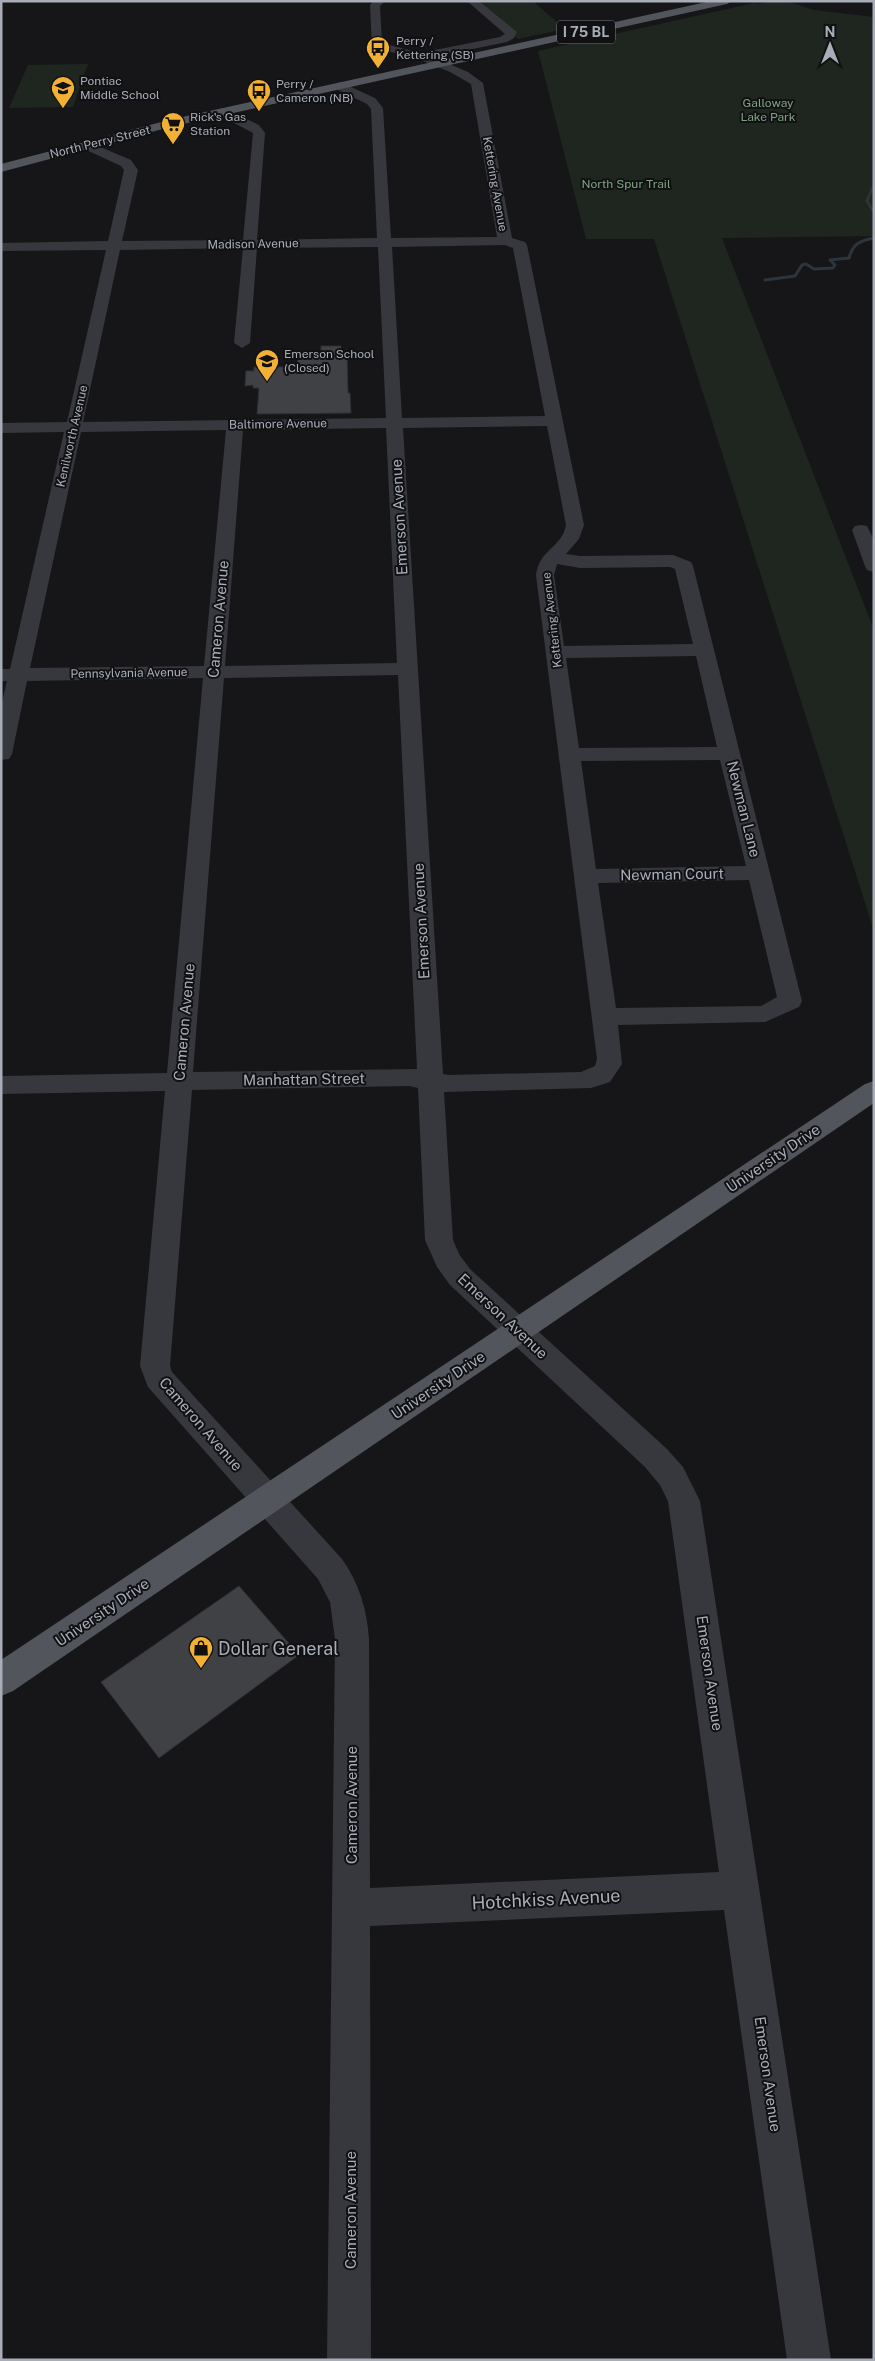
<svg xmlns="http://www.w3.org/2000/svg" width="875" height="2361" viewBox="0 0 875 2361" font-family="'Public Sans',sans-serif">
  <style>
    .green { fill: #1e261f }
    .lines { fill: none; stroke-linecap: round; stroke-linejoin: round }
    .stream-far1 { stroke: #2c353c; stroke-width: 2.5 }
    .stream { stroke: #2c353c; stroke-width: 3 }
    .building { fill: #404145; stroke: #303034 }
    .minor { fill: #37383d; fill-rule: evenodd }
    .major { fill: #53555c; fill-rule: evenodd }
    .labels { text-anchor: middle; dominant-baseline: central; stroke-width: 4; stroke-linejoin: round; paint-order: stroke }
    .far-poi-label { font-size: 12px; fill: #a8adb8; stroke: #111113; text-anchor: start }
    .far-park-label { font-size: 12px; fill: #7fa381; stroke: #111113 }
    .far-street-label { font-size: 12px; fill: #a8adb8; stroke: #111113 }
    .shield { fill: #111113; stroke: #7b7e86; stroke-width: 1 }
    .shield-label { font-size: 14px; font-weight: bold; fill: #a8adb8 }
    .street-label { font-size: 15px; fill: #a8adb8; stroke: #111113 }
    .near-poi-label { font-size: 18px; fill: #a8adb8; stroke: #111113; text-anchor: start }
    .near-street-label { font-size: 18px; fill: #a8adb8; stroke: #111113 }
  </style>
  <rect width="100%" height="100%" fill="#161618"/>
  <g class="green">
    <polygon points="478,1 533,1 565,29 518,39 501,19"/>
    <polygon points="771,1 787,1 814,10 874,17 874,236 722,238 874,630 874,931 654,239 586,239 538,51 754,3 759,4"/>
    <polygon points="88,64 73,107 9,108 28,65"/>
  </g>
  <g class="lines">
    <polyline class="stream-far1" points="867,200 874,185"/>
    <g class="stream">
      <polyline points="868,199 867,201 874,212"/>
      <path d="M765 280 795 276 802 265 806 264 814 269 833 268 835 265 830 260 849 258C853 243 860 241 874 238"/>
    </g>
  </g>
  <g class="building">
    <polygon points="321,346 341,346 341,355 347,355 348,393 350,393 351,413 257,414 259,388 253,388 253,385 245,386 246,371 254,371 254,367 297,367 298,356 321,355"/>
    <polygon points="239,1586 299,1655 159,1758 101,1682"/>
  </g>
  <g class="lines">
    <g class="minor">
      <path d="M373 1H385L380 6 382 43 420 53 500 37 505 34 467 1H479L517 32 514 38 507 42 433 57 468 72 483 83 512 238 525 242 527 245 584 525 579 539 566 554 580 556 673 555 691 562 693 566 802 1001 799 1007 765 1022 618 1025 622 1064 610 1082 591 1088 444 1092 453 1240 459 1254 470 1269 667 1449 683 1467 700 1501 831 2360H787L724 1910 370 1926 371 2360H327L335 1639 330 1602 318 1579 148 1387 140 1366 165 1091 1 1094V1076L167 1073 203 678 27 681 12 754 9 759 1 760V706L7 681H1V669H10L64 432 1 433V423L67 422 106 250 1 251V243L108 241 124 170 121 166 82 148 80 145 82 142 86 141 131 160 138 170 122 241 243 240 253 133 219 115 217 112 223 108 259 125 265 133 257 240 377 238 371 109 367 104 336 89 334 86 340 82 375 98 383 108 391 238 497 237 471 84 450 72 418 59 372 47 370 5ZM505 245 513 248 545 416 402 418 392 247ZM378 247 386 418 83 422 120 250 243 248 234 343 242 348 250 343 257 248ZM547 426 566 525C562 548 540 548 536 575L597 1059 595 1066 581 1072 449 1075 443 1074 403 428ZM386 428 397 663 225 666 243 430ZM226 430 204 666 30 668 81 432ZM557 564 580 568 670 567 675 569 693 644 564 646 554 575ZM696 656 717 747 579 748 566 658ZM398 675 417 1069 193 1072 224 678ZM720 760 746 866 596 869 581 761ZM749 880 777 997 761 1006 616 1008 598 883ZM409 1086 418 1088 425 1240 437 1267 450 1285 645 1467 660 1485 668 1501 719 1872 370 1888 369 1639C367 1609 359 1583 342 1559L172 1372 170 1366 192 1090Z"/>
      <polygon points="861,525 867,526 874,540 874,572 867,570 865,566 852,530 855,526"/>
    </g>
    <g class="major">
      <polygon points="711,1 732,1 727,4 174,126 1,172 1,164 173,119"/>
      <polygon points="874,1081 874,1103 13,1691 1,1696 1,1660 865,1084"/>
    </g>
  </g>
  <defs>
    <g id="bus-pin" transform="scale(1.25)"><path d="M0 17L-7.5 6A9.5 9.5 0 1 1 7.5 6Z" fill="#f2b134" stroke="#111113"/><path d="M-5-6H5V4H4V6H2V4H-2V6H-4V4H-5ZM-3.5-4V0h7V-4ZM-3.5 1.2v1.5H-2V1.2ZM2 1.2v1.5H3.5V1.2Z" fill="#111"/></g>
    <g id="school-pin" transform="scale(1.25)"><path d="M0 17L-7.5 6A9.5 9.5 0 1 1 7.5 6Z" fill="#f2b134" stroke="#111113"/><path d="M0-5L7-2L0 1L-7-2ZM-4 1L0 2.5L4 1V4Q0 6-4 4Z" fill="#111"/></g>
    <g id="supermarket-pin" transform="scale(1.25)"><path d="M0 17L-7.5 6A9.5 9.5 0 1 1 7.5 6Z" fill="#f2b134" stroke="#111113"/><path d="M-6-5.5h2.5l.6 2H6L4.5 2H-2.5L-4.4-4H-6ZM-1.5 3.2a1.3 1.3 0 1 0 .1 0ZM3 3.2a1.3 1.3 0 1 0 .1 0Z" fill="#111"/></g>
    <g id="shop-pin" transform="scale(1.25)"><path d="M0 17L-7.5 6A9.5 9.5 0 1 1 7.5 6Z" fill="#f2b134" stroke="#111113"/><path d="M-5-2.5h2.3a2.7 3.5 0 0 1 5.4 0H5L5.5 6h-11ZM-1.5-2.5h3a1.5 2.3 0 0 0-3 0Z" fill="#111"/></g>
  </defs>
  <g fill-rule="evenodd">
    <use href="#bus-pin" x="378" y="48"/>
    <use href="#school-pin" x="63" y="88"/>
    <use href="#bus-pin" x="259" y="91"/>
    <use href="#supermarket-pin" x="173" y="124"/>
    <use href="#school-pin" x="267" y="361"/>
    <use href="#shop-pin" x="201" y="1648"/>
  </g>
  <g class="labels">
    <g class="far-poi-label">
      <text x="396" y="41">Perry /<tspan x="396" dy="14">Kettering (SB)</tspan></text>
      <text x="80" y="81">Pontiac<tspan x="80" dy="14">Middle School</tspan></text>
      <text x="276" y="84">Perry /<tspan x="276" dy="14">Cameron (NB)</tspan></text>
      <text x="190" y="117">Rick's Gas<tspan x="190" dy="14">Station</tspan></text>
      <text x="284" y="354">Emerson School<tspan x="284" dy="14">(Closed)</tspan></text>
    </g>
    <g class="far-park-label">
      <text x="768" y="103">Galloway<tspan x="768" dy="14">Lake Park</tspan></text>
      <text x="626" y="184">North Spur Trail</text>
    </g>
    <g class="far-street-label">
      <text transform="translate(100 142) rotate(-14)">North Perry Street</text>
      <text transform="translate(495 184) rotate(80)">Kettering Avenue</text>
      <text transform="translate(253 244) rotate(-1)">Madison Avenue</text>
      <text transform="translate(278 424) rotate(-1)">Baltimore Avenue</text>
      <text transform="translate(72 436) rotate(-77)">Kenilworth Avenue</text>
      <text transform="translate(552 620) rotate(-97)">Kettering Avenue</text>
      <text transform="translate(129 673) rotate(-1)">Pennsylvania Avenue</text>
    </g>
    <rect class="shield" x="557" y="20.5" width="58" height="23" rx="4"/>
    <g class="shield-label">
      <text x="586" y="32">I 75 BL</text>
    </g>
    <g class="street-label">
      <text transform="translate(399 517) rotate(-93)">Emerson Avenue</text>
      <text transform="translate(218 619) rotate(-85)">Cameron Avenue</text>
      <text transform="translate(744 809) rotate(76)">Newman Lane</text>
      <text transform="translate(672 874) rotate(-1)">Newman Court</text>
      <text transform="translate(421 921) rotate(-93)">Emerson Avenue</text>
      <text transform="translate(184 1022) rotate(-85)">Cameron Avenue</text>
      <text transform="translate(304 1079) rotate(-1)">Manhattan Street</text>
      <text transform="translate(773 1158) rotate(-34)">University Drive</text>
      <text transform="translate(503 1316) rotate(43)">Emerson Avenue</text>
      <text transform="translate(438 1385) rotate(-34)">University Drive</text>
      <text transform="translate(201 1424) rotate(49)">Cameron Avenue</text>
      <text transform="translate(102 1612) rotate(-34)">University Drive</text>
      <text transform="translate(710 1673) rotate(82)">Emerson Avenue</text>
      <text transform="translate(351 1805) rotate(-90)">Cameron Avenue</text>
      <text transform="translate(768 2074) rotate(82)">Emerson Avenue</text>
      <text transform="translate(350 2210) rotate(-90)">Cameron Avenue</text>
    </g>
    <g class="near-poi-label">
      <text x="218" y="1648">Dollar General</text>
    </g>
    <g class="near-street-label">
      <text transform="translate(546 1899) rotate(-3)">Hotchkiss Avenue</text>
    </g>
  </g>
  <rect width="875" height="2361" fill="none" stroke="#a8adb8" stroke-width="5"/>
  <g transform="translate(830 45)" stroke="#111113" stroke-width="4" paint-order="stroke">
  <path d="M0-4L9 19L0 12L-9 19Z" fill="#a8adb8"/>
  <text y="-8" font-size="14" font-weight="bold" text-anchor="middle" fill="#a8adb8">N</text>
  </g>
</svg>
